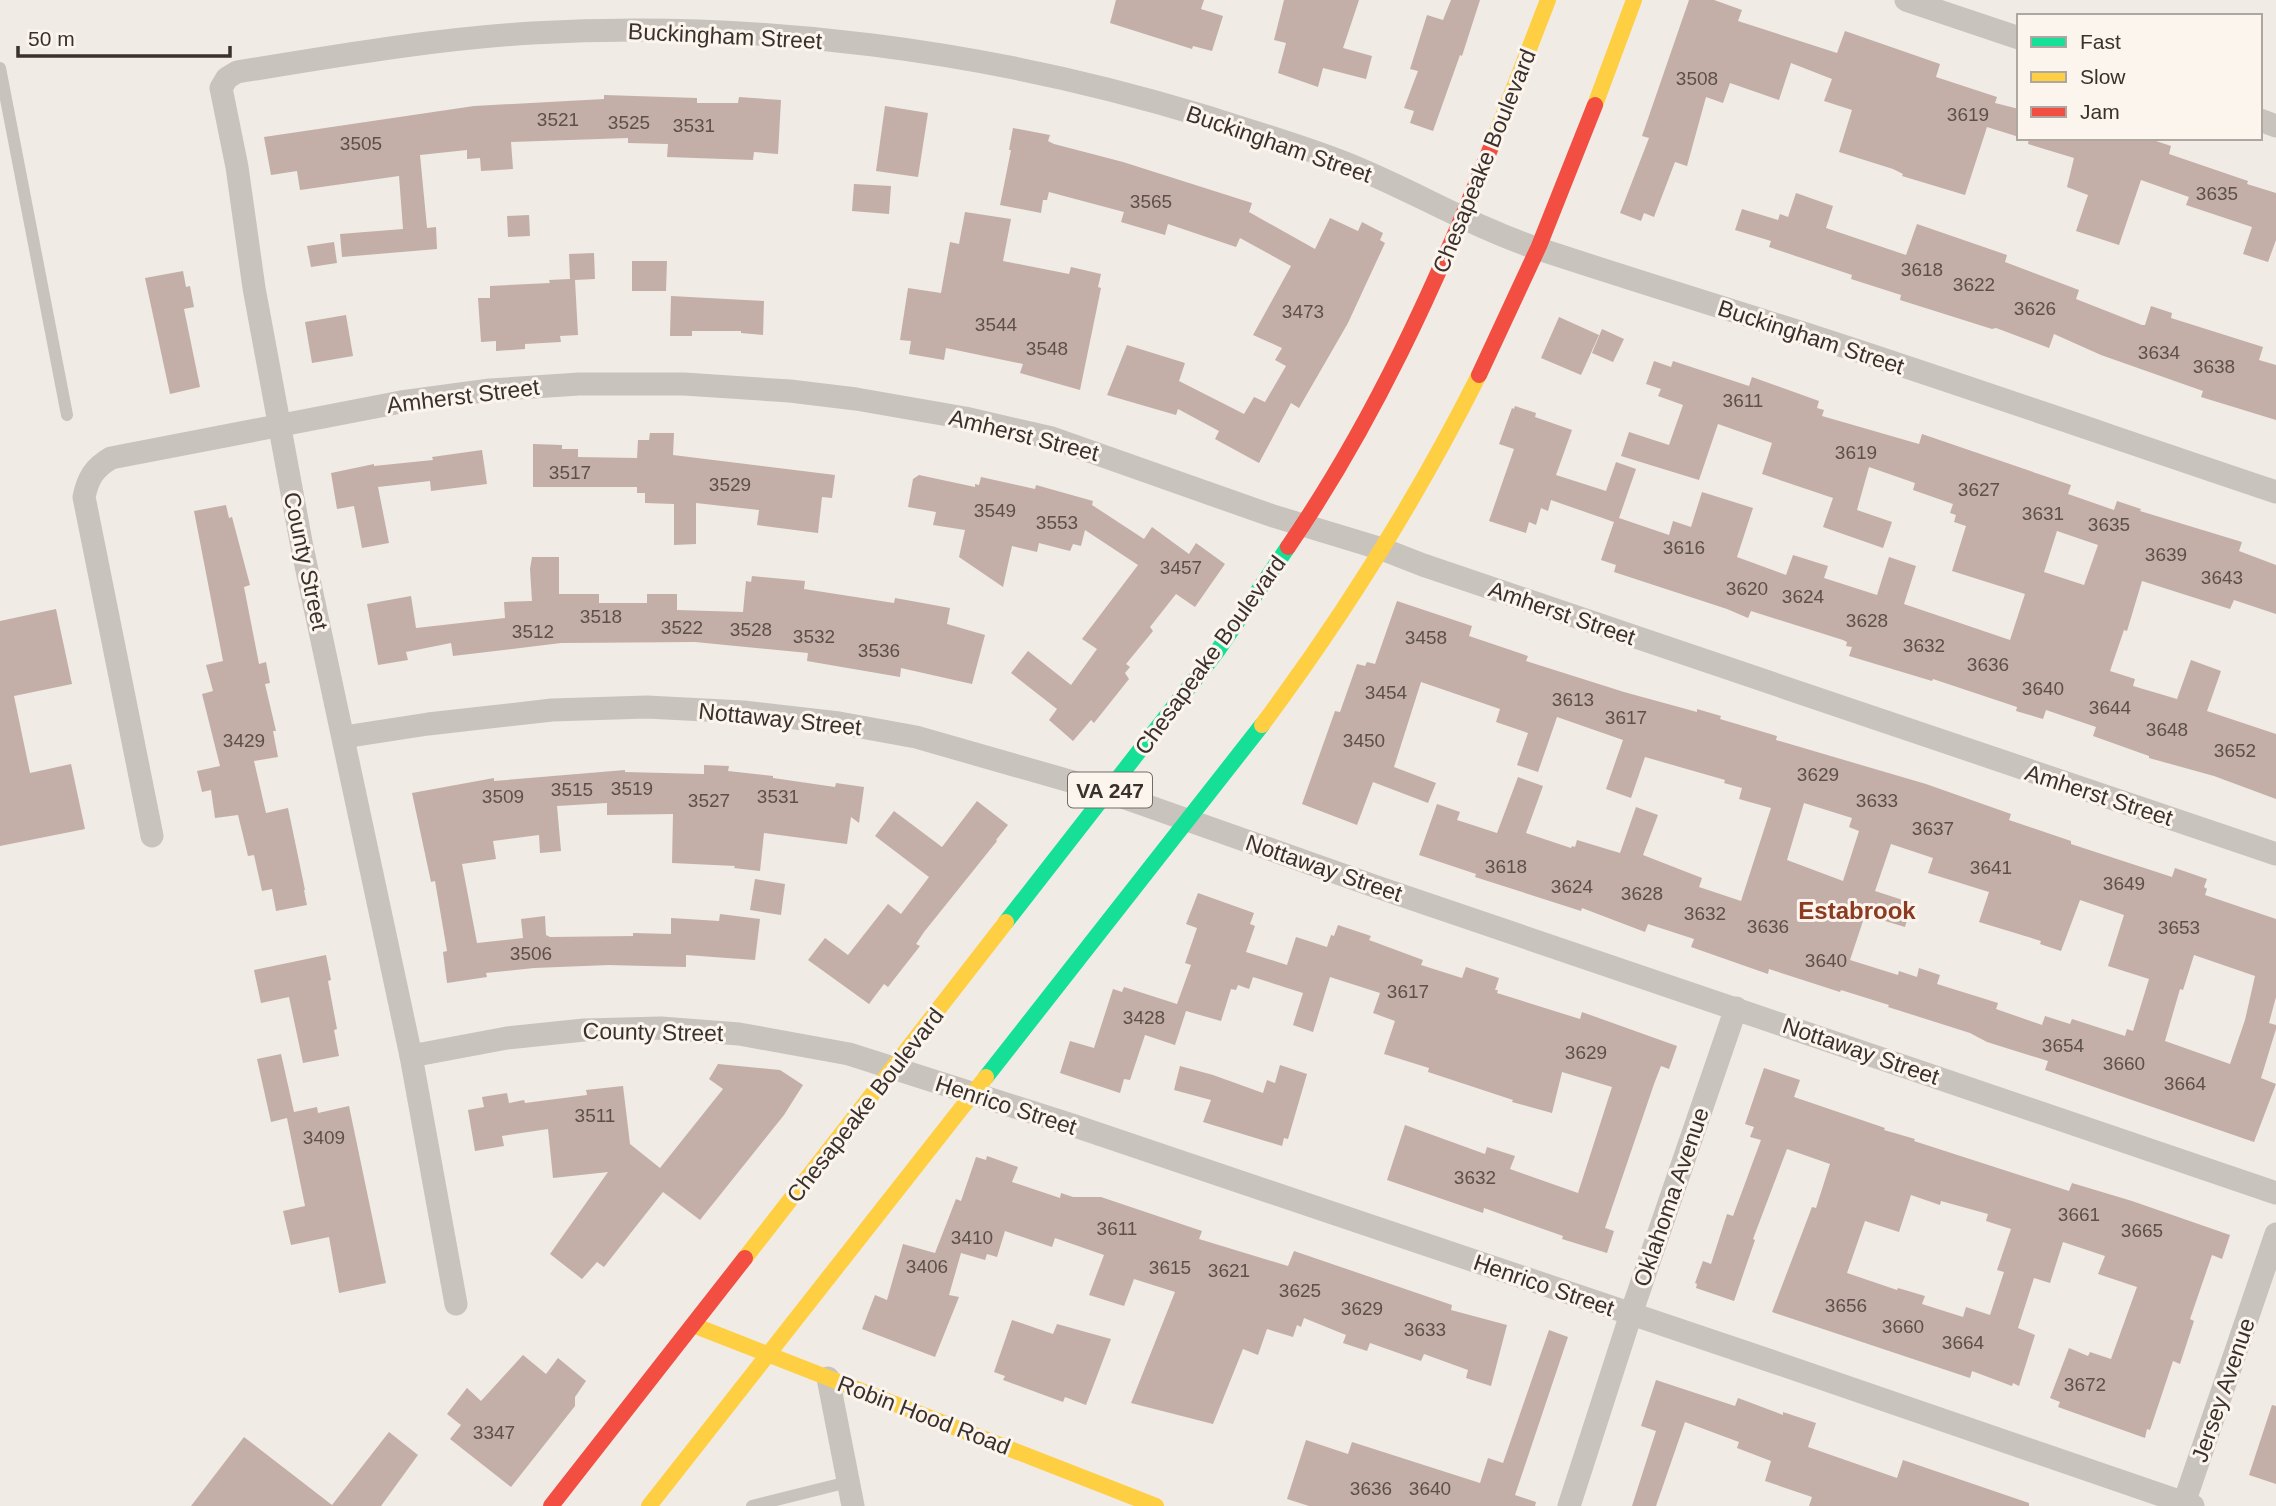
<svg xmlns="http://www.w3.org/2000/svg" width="2276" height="1506" viewBox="0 0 2276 1506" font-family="Helvetica,sans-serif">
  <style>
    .building { fill: #c3afa7; fill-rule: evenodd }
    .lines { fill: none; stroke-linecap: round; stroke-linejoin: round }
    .lane { stroke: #c9c3be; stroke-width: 12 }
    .street { stroke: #c9c3be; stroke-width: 23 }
    .fast { stroke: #16e098; stroke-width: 16 }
    .slow { stroke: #ffcf43; stroke-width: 16 }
    .jam { stroke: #f24e42; stroke-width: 16 }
    .labels { text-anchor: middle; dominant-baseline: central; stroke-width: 6; stroke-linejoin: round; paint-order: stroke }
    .number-label { font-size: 19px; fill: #5d504a }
    .shield { fill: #fbf5ee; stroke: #756b66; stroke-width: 2 }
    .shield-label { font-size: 21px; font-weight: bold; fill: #3b302b }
    .street-label { font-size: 23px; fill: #3b302b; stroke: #fbf5ee }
    .neighbourhood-label { font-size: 24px; font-weight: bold; fill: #8c3b22; stroke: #fbf5ee }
  </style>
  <rect width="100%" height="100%" fill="#f0ebe5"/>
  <g class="building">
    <polygon points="1116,0 1204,0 1201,9 1223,16 1212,51 1193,46 1192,49 1110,23"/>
    <polygon points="1284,0 1359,0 1343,48 1372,56 1366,79 1323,68 1318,87 1278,73 1286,43 1274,40"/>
    <polygon points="1451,0 1480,0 1462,56 1460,55 1433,131 1410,123 1414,111 1404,108 1418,71 1410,69 1427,15 1443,20"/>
    <polygon points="1689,0 1714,0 1742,10 1738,21 1837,53 1845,31 1940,64 1936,77 1997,97 1995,103 2019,109 2019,137 1987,127 1965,195 1902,176 1903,174 1893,169 1839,152 1852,110 1824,101 1832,79 1791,63 1779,100 1730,83 1723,103 1706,97 1687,166 1675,162 1654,217 1644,213 1641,221 1620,213 1649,138 1642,136"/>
    <polygon points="604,95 697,98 697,103 738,103 739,97 781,100 778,154 754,152 753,160 667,157 668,144 628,143 628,138 511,142 513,169 481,171 480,158 467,159 467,150 420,155 427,228 436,227 437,249 342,257 340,234 403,229 399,176 300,190 297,171 271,175 264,137 474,106 604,99"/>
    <polygon points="885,106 928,113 918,177 876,171"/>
    <polygon points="1013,128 1050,135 1048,141 1054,144 1123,162 1252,203 1249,212 1315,249 1330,218 1358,231 1362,222 1383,233 1380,240 1385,243 1348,323 1299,408 1291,403 1259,463 1215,439 1219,431 1178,409 1176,415 1107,395 1127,345 1185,363 1179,381 1244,414 1254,397 1265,402 1286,366 1275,360 1282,348 1253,335 1291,266 1240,238 1236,247 1168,224 1165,235 1121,222 1124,212 1049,192 1047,200 1043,200 1041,213 1000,205 1011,150 1009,150"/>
    <polygon points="2029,138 2147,138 2171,146 2169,154 2248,181 2247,184 2276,193 2276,240 2268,262 2243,254 2252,227 2186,205 2189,197 2141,180 2119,245 2076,231 2088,195 2067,187 2074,158 2028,144"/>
    <polygon points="854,184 891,186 889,214 852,211"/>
    <polygon points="1796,193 1833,206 1826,228 1906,255 1917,224 2007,255 2005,262 2079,290 2076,299 2142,325 2145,325 2151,306 2172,313 2171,318 2263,347 2259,360 2276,365 2276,420 2201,397 2203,391 2101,355 2054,334 2049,348 1996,328 1992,329 1900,300 1901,295 1851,279 1852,275 1769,247 1771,241 1735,230 1742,209 1778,220 1780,214 1788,217"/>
    <polygon points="965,212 1011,219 1003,261 1069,274 1071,267 1101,274 1098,287 1101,288 1080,390 1020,373 1023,364 946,348 944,360 909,354 911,341 900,340 908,288 941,293 950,242 959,244"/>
    <polygon points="529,215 530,236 508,237 507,216"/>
    <polygon points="334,242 337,263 311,267 307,246"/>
    <polygon points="594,253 595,279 575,280 578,335 560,336 561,342 525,344 525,349 496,351 496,341 481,342 478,298 490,298 490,286 550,283 549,280 570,279 569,254"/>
    <polygon points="632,261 667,261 666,291 632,291"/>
    <polygon points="183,271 186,287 190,286 194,307 184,309 200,387 170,394 145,278"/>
    <polygon points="671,296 764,301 763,335 741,333 741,331 692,331 692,336 670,336"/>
    <polygon points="346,315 353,356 312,363 305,322"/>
    <polygon points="1559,317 1599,335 1581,375 1541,358"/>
    <polygon points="1602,329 1624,339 1613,362 1592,353"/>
    <path d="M1654 361 1671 367 1673 361 1749 386 1752 377 1819 401 1817 408 1824 410 1822 416 1919 444 1922 434 2071 485 2068 494 2114 510 2117 501 2141 509 2140 511 2242 542 2239 551 2276 565V614L2234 600 2230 609 2142 581 2127 631 2124 630 2110 671 2135 679 2133 686 2177 699 2191 660 2221 671 2207 711 2276 734V799L2214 776 2149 758V756L2093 736 2096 727 2046 710 2043 719 2016 711 2017 707 1933 679 1932 681 1849 656 1852 647 1846 646 1847 642 1843 640 1751 611 1748 618 1727 609 1614 572 1616 565 1601 560 1614 522 1551 500 1548 511 1541 508 1536 525 1529 522 1526 533 1489 521 1514 449 1499 444 1512 408 1514 409 1515 406 1536 413 1535 417 1572 430 1556 475 1606 491 1616 462 1636 469 1619 518 1669 535 1673 521 1691 527 1702 492 1753 508 1737 557 1786 575 1793 555 1828 566 1824 578 1877 595 1889 557 1916 566 1904 604 2010 640 2025 594 1952 571 1966 526 1954 522 1956 515 1950 513 1953 504 1913 490 1915 483 1869 467 1857 510 1892 522 1883 548 1823 527 1833 498 1762 474 1772 443 1718 424 1699 480 1621 456 1629 432 1669 445 1683 405 1658 396 1661 389 1646 384ZM2057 531 2098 545 2084 585 2044 572Z"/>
    <polygon points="650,433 674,433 673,455 835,475 832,498 822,497 818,533 757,525 759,510 696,503 696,544 674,545 674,504 645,503 645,493 637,493 637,487 533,487 533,444 562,445 562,449 578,449 578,457 637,458 638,440 649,440"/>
    <polygon points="482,450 487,484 431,491 430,481 378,487 389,543 362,548 354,506 337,509 331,473 374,464 374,466 433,460 432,457"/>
    <polygon points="919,475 975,487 975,484 979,485 981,477 1035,489 1036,485 1093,501 1092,505 1144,539 1152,527 1189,554 1196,543 1225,564 1195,607 1176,594 1150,627 1153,631 1126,664 1130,667 1125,673 1129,679 1094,723 1091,720 1073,741 1049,720 1057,709 1011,673 1028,651 1071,685 1097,649 1082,639 1138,565 1085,530 1081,546 1073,544 1070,551 1039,543 1037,552 1012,546 1003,587 959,557 965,530 933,525 936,512 908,507 913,479"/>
    <polygon points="226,505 229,518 232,517 250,585 244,587 259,664 266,662 270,683 265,684 276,731 273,731 278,757 254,761 266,813 288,808 305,890 304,890 307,905 276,911 272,889 262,891 254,855 248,856 238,815 215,818 211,790 202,792 197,771 220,766 202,694 213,691 206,665 223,661 194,511"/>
    <polygon points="532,557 559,557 559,594 599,594 599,603 647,603 647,594 677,594 677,610 743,612 746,581 751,582 752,576 805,581 804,589 894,603 895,598 950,608 947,624 985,635 972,684 901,668 900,677 807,661 808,653 695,642 561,643 453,656 451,643 406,652 408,660 378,665 367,604 411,596 416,628 505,618 504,602 532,601 530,569"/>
    <path d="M1397 601 1472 626 1469 636 1528 656 1526 661 1624 692 1697 712V709L1721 716 1720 719 1777 736 1776 740 1926 784 2011 814 2009 820 2071 841V844L2172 877 2175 868 2207 879 2204 887 2207 889 2205 895 2276 919V997L2269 1023 2276 1025V1029L2261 1078 2276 1084 2254 1142 2045 1070 2048 1061 1987 1042 1970 1033 1888 1007 1889 1005 1841 990 1840 992 1769 969 1768 974 1691 947 1694 939 1648 924 1645 932 1582 908 1581 911 1475 877 1476 874 1419 855 1437 804 1460 812 1457 820 1497 833 1518 777 1543 786 1526 833 1571 848 1572 846 1575 847 1577 840 1620 853 1636 807 1658 815 1643 855 1702 878 1699 887 1741 901 1771 808 1739 799 1742 788 1724 783 1725 780 1645 757 1631 798 1606 789 1623 740 1557 717 1538 772 1517 765 1528 733 1496 722 1500 709 1421 682 1394 767 1436 783 1428 803 1373 782 1357 825 1302 804 1335 711 1340 712 1357 664 1365 666 1367 662 1375 664ZM1804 803 1852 818 1849 827 1859 831 1843 881 1787 860ZM1891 844 1933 858 1928 873 1989 892 1979 922 2041 941 2040 944 2061 951 2080 900 2124 915 2108 966 2149 979 2133 1031 2127 1029 2125 1036 2072 1019 2070 1024 2045 1016 2042 1025 1996 1009 1998 1003 1937 984 1940 975 1919 968 1917 977 1899 971 1898 975 1850 960 1865 915 1905 927 1912 903 1875 891ZM2194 955 2255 976 2245 1020 2230 1064 2165 1041 2180 989 2183 990Z"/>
    <polygon points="56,609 72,684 14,696 30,773 71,764 85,829 0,846 0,621"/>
    <polygon points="704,765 729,766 728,771 773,776 773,778 835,787 836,783 864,787 859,823 851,817 847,844 764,833 760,871 734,868 735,866 672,863 673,814 607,815 607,803 557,806 561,851 540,853 539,835 493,841 496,859 462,864 477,943 523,938 521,919 545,916 546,935 550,937 633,936 633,933 671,934 671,918 719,921 720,914 760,919 755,960 686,955 686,967 609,965 534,968 486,973 487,977 447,983 443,952 447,951 435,881 431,882 412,793 494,778 494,781 625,770 625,772 704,774"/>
    <polygon points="977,801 1008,825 996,840 997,841 924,932 916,944 920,946 888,987 884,984 869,1004 808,960 825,938 848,955 888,904 901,914 929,877 875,836 894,811 942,847"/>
    <polygon points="755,879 785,884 781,915 750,910"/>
    <polygon points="1198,893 1254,913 1250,924 1255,926 1246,952 1287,965 1296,937 1327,947 1331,935 1334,936 1338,925 1371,936 1369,940 1423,960 1421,965 1462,978 1466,967 1499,978 1495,990 1498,990 1497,993 1580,1019 1582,1012 1677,1046 1669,1069 1661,1066 1654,1084 1605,1228 1614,1231 1607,1253 1562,1239 1563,1236 1484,1208 1483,1213 1387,1180 1405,1125 1485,1154 1487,1147 1515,1156 1510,1169 1578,1193 1612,1087 1562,1072 1552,1113 1512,1102 1513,1100 1428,1072 1429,1068 1384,1054 1395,1021 1373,1013 1380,993 1330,977 1313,1032 1293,1025 1303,993 1253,977 1249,989 1238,985 1236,990 1231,989 1221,1021 1186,1011 1175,1045 1145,1035 1130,1080 1124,1079 1120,1093 1060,1073 1070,1041 1094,1048 1113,989 1122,992 1124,987 1177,1004 1191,965 1185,963 1197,928 1186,924"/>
    <polygon points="326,955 331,980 328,981 337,1029 334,1030 339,1056 303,1063 289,997 261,1003 254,970"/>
    <polygon points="281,1054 294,1112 317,1107 318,1113 349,1106 386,1283 339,1293 329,1237 291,1245 283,1211 305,1206 287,1118 271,1122 257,1059"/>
    <polygon points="718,1064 780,1070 803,1085 784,1115 700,1220 663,1192 604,1267 597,1262 582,1279 550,1254 608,1172 553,1178 548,1129 502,1136 504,1146 475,1151 468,1110 484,1107 482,1097 507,1093 509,1103 524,1100 525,1103 587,1095 586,1090 623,1086 630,1144 660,1168 723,1089 709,1079"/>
    <polygon points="1280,1065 1307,1074 1288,1139 1284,1138 1282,1146 1203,1122 1211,1100 1174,1090 1180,1066 1213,1075 1263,1093 1267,1080 1275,1083"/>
    <path d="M1764 1068 1800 1080 1794 1097 1885 1128 1884 1130 1915 1139 1914 1141 2069 1191 2072 1183 2132 1201 2230 1235 2222 1259 2212 1255 2190 1319 2194 1321 2180 1364 2173 1361 2150 1430 2147 1429 2145 1438 2058 1407 2060 1402 2050 1398 2069 1348 2088 1356 2090 1352 2111 1359 2137 1287 2098 1274 2105 1256 2063 1242 2050 1283 2034 1278 2018 1328 2035 1335 2019 1386 2013 1383 2012 1386 1972 1371 1970 1378 1772 1312 1812 1207 1816 1208 1830 1164 1787 1149 1753 1239 1755 1240 1734 1301 1696 1288 1697 1284 1695 1283 1703 1261 1711 1264 1727 1214 1733 1216 1761 1140 1750 1137 1754 1127 1745 1124ZM1911 1195 1940 1205 1941 1201 1988 1214 1986 1221 2011 1229 1997 1270 2004 1272 1990 1315 1966 1307 1963 1317 1922 1304 1925 1296 1898 1288 1897 1290 1847 1273 1865 1221 1899 1232Z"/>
    <polygon points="987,1156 1018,1167 1012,1182 1060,1198 1061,1193 1073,1197 1101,1197 1202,1231 1199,1239 1288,1266 1294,1251 1452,1305 1451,1310 1507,1325 1491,1386 1466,1378 1468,1370 1424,1354 1421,1361 1370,1343 1367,1351 1343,1343 1346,1335 1304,1318 1301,1327 1297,1325 1293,1337 1267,1329 1258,1355 1243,1349 1213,1424 1131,1403 1175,1292 1134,1279 1124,1306 1089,1295 1104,1255 1055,1238 1052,1247 1005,1231 997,1257 987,1254 985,1260 961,1253 949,1295 959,1297 935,1357 862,1329 875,1295 887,1300 903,1244 935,1253 956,1199 961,1201 976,1157 986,1160"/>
    <polygon points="1012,1320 1053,1334 1057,1324 1111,1339 1086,1405 1065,1397 1063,1402 1003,1380 1005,1376 994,1372"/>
    <polygon points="1549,1330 1568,1337 1515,1495 1536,1502 1535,1506 1309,1506 1287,1499 1306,1440 1348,1454 1352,1442 1480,1483 1488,1458 1503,1463"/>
    <polygon points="523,1355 546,1374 558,1358 586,1381 575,1397 575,1406 511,1487 450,1439 461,1425 447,1414 467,1388 481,1401"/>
    <polygon points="1656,1380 1735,1406 1738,1398 1783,1415 1783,1412 1816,1423 1808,1447 1897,1478 1903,1460 2029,1503 2029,1506 1809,1506 1812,1497 1765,1481 1771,1461 1737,1448 1739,1442 1685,1422 1656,1506 1632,1506 1656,1431 1641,1426"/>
    <polygon points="2272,1405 2276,1406 2276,1484 2249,1475"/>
    <polygon points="389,1432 418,1455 381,1506 191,1506 244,1437 332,1505"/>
  </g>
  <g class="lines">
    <g class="lane">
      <polyline points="0,68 67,415"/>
      <polyline points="752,1506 848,1482"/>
    </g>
    <g class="street">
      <polyline points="1906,0 2019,38"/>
      <polyline points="2260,120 2276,126"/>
      <polyline points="344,737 428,724 552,710 647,707 743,712 839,723 916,737 1108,792 1377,887 2276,1193"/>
      <path d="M152 836 84 497C88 478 94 468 111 458L401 402 490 390 579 384H684L790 391 856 399 965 418 1052 438 1273 516 1382 549 1423 565 2276 854"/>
      <polyline points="411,1056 507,1038 584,1030 661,1028 739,1034 849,1054 1072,1125 1771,1361 2193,1506"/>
      <path d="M456 1304 411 1056 302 547 254 288 237 167 221 88 227 78 237 72C335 56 433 39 532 33 758 20 988 50 1204 116 1251 131 1299 145 1345 163 1411 189 1472 227 1539 249 1627 278 1715 305 1803 333 1961 384 2118 439 2276 492"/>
      <polyline points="828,1378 853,1506"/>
      <polyline points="1569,1506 1631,1314 1736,1008"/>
      <polyline points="2183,1506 2276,1234"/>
    </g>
    <g class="fast">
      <polyline points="1006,922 1218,650 1288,547"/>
      <polyline points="986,1077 1262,725"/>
    </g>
    <g class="slow">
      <polyline points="1595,105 1634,0"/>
      <polyline points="1491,147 1548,0"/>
      <path d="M1262 725C1344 615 1417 498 1479 375"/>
      <polyline points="745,1258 1006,922"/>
      <polyline points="693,1325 1156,1506"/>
      <polyline points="649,1506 986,1077"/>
    </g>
    <g class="jam">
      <polyline points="1479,375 1539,246 1595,105"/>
      <path d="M1288 547C1373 423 1436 285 1491 147"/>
      <polyline points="551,1506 745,1258"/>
    </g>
  </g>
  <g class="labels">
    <g class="number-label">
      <text x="1697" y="78">3508</text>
      <text x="1968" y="114">3619</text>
      <text x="558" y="119">3521</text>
      <text x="629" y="122">3525</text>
      <text x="694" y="125">3531</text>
      <text x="361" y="143">3505</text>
      <text x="2217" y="193">3635</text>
      <text x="1151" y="201">3565</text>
      <text x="1922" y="269">3618</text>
      <text x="1974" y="284">3622</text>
      <text x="2035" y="308">3626</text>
      <text x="1303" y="311">3473</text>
      <text x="996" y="324">3544</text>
      <text x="1047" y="348">3548</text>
      <text x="2159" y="352">3634</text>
      <text x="2214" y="366">3638</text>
      <text x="1743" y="400">3611</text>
      <text x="1856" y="452">3619</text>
      <text x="570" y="472">3517</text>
      <text x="730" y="484">3529</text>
      <text x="1979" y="489">3627</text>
      <text x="995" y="510">3549</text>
      <text x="2043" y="513">3631</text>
      <text x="1057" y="522">3553</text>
      <text x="2109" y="524">3635</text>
      <text x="1684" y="547">3616</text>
      <text x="2166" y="554">3639</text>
      <text x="1181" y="567">3457</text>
      <text x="2222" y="577">3643</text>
      <text x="1747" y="588">3620</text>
      <text x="1803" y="596">3624</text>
      <text x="601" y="616">3518</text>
      <text x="1867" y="620">3628</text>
      <text x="682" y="627">3522</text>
      <text x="751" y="629">3528</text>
      <text x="533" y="631">3512</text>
      <text x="814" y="636">3532</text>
      <text x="1426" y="637">3458</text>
      <text x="1924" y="645">3632</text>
      <text x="879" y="650">3536</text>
      <text x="1988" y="664">3636</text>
      <text x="2043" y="688">3640</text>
      <text x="1386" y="692">3454</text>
      <text x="1573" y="699">3613</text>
      <text x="2110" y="707">3644</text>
      <text x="1626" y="717">3617</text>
      <text x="2167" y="729">3648</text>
      <text x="244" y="740">3429</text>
      <text x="1364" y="740">3450</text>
      <text x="2235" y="750">3652</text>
      <text x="1818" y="774">3629</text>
      <text x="632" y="788">3519</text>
      <text x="572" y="789">3515</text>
      <text x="503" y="796">3509</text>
      <text x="778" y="796">3531</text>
      <text x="709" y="800">3527</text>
      <text x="1877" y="800">3633</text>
      <text x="1933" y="828">3637</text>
      <text x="1506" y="866">3618</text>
      <text x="1991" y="867">3641</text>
      <text x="2124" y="883">3649</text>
      <text x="1572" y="886">3624</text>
      <text x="1642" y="893">3628</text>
      <text x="1705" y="913">3632</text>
      <text x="1768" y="926">3636</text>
      <text x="2179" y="927">3653</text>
      <text x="531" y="953">3506</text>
      <text x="1826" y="960">3640</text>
      <text x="1408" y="991">3617</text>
      <text x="1144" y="1017">3428</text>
      <text x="2063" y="1045">3654</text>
      <text x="1586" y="1052">3629</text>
      <text x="2124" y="1063">3660</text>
      <text x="2185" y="1083">3664</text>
      <text x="595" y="1115">3511</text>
      <text x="324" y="1137">3409</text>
      <text x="1475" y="1177">3632</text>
      <text x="2079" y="1214">3661</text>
      <text x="1117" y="1228">3611</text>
      <text x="2142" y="1230">3665</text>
      <text x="972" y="1237">3410</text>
      <text x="927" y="1266">3406</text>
      <text x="1170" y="1267">3615</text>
      <text x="1229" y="1270">3621</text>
      <text x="1300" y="1290">3625</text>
      <text x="1846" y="1305">3656</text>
      <text x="1362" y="1308">3629</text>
      <text x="1903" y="1326">3660</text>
      <text x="1425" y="1329">3633</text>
      <text x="1963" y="1342">3664</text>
      <text x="2085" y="1384">3672</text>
      <text x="494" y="1432">3347</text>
      <text x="1371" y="1488">3636</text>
      <text x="1430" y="1488">3640</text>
    </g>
    <rect class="shield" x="1068" y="772.5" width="84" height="35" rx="5"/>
    <g class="shield-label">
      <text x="1110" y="790">VA 247</text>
    </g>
    <g class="street-label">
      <text transform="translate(725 36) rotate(3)">Buckingham Street</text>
      <text transform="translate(1279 144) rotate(19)">Buckingham Street</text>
      <text transform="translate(1484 161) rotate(-68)">Chesapeake Boulevard</text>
      <text transform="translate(1811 337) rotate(18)">Buckingham Street</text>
      <text transform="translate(463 396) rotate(-7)">Amherst Street</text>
      <text transform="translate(1024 435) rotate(14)">Amherst Street</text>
      <text transform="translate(306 561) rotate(78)">County Street</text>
      <text transform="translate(1562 613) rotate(19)">Amherst Street</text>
      <text transform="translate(1210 655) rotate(-54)">Chesapeake Boulevard</text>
      <text transform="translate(780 719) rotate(6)">Nottaway Street</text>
      <text transform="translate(2099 795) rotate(18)">Amherst Street</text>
      <text transform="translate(1324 868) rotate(19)">Nottaway Street</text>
      <text transform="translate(653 1032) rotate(1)">County Street</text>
      <text transform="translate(1861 1051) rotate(19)">Nottaway Street</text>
      <text transform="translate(865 1105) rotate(-52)">Chesapeake Boulevard</text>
      <text transform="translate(1006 1105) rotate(18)">Henrico Street</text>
      <text transform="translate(1671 1197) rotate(-71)">Oklahoma Avenue</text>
      <text transform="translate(1544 1285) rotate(19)">Henrico Street</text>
      <text transform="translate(2223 1390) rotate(-71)">Jersey Avenue</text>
      <text transform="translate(924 1415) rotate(21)">Robin Hood Road</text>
    </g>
    <g class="neighbourhood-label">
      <text x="1857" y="910">Estabrook</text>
    </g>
  </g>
  <rect x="2017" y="14" width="245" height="126" fill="#fbf5ee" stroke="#aea6a0" stroke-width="2"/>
  <rect x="2031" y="37" width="35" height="10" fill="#16e098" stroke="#aea6a0" stroke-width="2"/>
  <text x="2080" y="49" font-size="21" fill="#3b302b">Fast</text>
  <rect x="2031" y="72" width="35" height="10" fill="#ffcf43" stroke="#aea6a0" stroke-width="2"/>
  <text x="2080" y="84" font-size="21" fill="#3b302b">Slow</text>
  <rect x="2031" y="107" width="35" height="10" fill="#f24e42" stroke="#aea6a0" stroke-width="2"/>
  <text x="2080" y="119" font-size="21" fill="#3b302b">Jam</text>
  <path d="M18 46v10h212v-10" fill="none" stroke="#3b302b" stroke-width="3.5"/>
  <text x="28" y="46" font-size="21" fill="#3b302b" stroke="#fbf5ee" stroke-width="5" paint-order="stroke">50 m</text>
</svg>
